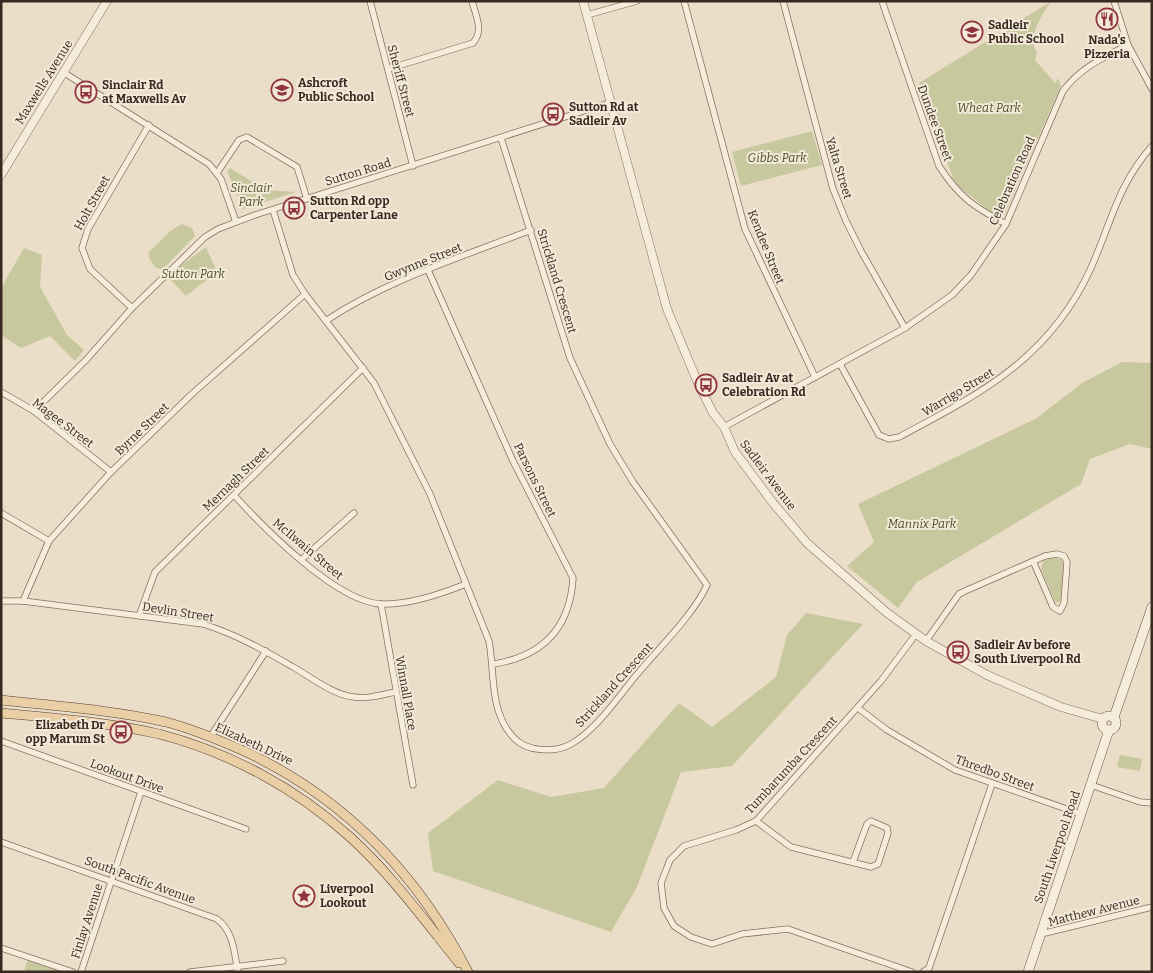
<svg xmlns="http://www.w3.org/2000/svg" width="1153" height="973" viewBox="0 0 1153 973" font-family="Bitter,serif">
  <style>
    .green { fill: #c8c89e }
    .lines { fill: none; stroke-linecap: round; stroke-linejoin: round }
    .minor-casing { stroke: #86705f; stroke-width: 7 }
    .tertiary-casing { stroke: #86705f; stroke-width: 9 }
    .secondary-casing { stroke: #685142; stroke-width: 10 }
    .primary-casing { stroke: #543f33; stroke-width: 10 }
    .minor { stroke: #f6ecdc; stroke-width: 5.5 }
    .tertiary { stroke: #f6ecdc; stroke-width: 8 }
    .secondary { stroke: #f6ecdc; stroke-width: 9 }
    .primary { stroke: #eacea5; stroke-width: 9 }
    .labels { text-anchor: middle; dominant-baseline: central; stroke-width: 4; stroke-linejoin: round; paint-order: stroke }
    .poi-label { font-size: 12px; font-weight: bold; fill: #382a21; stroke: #f3e9d8; text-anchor: start }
    .street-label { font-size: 12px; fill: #382a21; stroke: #f3e9d8 }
    .park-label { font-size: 12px; font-style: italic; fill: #4c522a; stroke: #f3e9d8 }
  </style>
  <rect width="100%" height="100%" fill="#ebdec9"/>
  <g class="green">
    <path d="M1050 2C1042 17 1026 37 1037 53L1035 60 1055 83 1058 78 1061 86 1005 213 995 215 955 184 919 83Z"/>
    <polygon points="812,131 822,165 741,186 732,152"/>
    <polygon points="230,168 266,190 296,192 243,209 227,171"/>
    <polygon points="182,224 192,228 195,236 166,266 161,269 156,268 149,258 149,252 169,232"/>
    <polygon points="206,247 217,272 186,296 167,276"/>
    <polygon points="24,248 42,255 40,287 67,335 84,350 75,361 50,336 21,348 1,335 1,288"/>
    <polygon points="1122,362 1152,363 1152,449 1130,444 1090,459 1081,484 917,582 898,608 847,566 874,542 858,504 1037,418 1082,383"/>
    <polygon points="1050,558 1061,559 1064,565 1061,600 1058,603 1055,601 1041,569 1043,561"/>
    <polygon points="806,613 863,624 732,766 681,772 637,887 611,932 433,871 428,833 498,780 551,797 604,788 679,703 712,727 776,677 787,635"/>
    <polygon points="1120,755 1142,759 1140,771 1117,767"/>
    <polygon points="28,958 67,972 24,972"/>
  </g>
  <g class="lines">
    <g class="minor-casing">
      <g id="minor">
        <polyline points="370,1 413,166"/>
        <polyline points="684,1 745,229 815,377"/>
        <polyline points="783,1 833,189 846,221 861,251 905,328"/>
        <path d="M882 1 939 166C959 197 974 207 1006 224"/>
        <polyline points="1114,1 1128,45 1152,89"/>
        <polyline points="587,15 637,1"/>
        <path d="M388 69 473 43C484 30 476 17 472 1"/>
        <polyline points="63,72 209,164 221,179 236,222"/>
        <polyline points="217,173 239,140 247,137 297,167 307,199"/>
        <path d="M273 210 293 275 305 294 374 383 430 494 489 641C495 674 489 712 514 738 527 752 555 753 571 744 596 731 620 694 639 672 659 648 694 614 707 585L633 482 610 444 570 358 501 138"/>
        <path d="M428 270 513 461 573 578C570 628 543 656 494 664"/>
        <polyline points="132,308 90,269 82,248 88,229 149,125"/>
        <path d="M327 320C389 279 462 257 531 230"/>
        <path d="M840 364 879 435 889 439 899 437C982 393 1050 358 1091 268 1111 223 1118 184 1152 146"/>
        <polyline points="1,392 34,411 111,472"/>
        <polyline points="34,411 86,360 132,308 205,237 218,229 255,215 609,103"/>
        <path d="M724 427 905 328 952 295 971 275 1006 224 1063 91C1080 68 1104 57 1128 45"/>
        <path d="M234 495C263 527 337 603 382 604 409 605 441 594 466 584"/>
        <polyline points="1,513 49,541"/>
        <polyline points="302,559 354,513"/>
        <path d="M1 601H23L203 624C235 634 264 650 293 667 311 677 333 695 354 697 368 699 381 695 395 692"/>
        <polyline points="23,601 49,541 111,472 193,393 305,294"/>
        <polyline points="381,604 413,785"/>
        <polyline points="139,616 155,572 363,368"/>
        <polyline points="926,641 959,594 965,591 1045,556 1057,554 1064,556 1067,562 1064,603 1060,611 1053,607 1033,561"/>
        <polyline points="858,708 887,730 955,770 1081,814"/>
        <polyline points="211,736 266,651"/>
        <polyline points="1,741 246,829"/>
        <polyline points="1091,785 1140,802 1152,803"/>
        <polyline points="756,821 791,847 871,867 878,864 888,833 887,828 871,821 867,824 853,862"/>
        <path d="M1 842 217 919C234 932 234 952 238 972"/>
        <polyline points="1041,934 1152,907"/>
        <polyline points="1,948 73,972"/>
        <polyline points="81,972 141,792"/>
        <polyline points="190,972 283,961"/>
        <polyline points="912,972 788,929 742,934 712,944 691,937 674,926 664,908 661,883 670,860 684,846 736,830 756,821 881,681 916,634"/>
        <polyline points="923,972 929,968 992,784"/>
      </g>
    </g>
    <g class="tertiary-casing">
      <g id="tertiary">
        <polyline points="583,1 667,309 698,383 713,413 724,427 735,452 773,503 807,543 886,612 926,641 987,675 1061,707 1103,719"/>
        <polyline points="1,175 107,1"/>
      </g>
    </g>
    <g class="secondary-casing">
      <g id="secondary">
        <circle cx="1109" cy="723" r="7"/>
        <polyline points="1114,717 1152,607"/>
        <polyline points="1028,972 1109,730"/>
      </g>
    </g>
    <g class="primary-casing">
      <g id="primary">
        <path d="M1 700C56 706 112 710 166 722 193 729 219 740 244 751 345 798 417 873 468 972"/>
        <path d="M1 713C54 718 107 722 159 734 229 752 296 788 350 837 391 874 424 920 459 963"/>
      </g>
    </g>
    <use href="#minor" class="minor"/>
    <use href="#tertiary" class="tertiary"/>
    <use href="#secondary" class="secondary"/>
    <use href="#primary" class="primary"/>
  </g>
  <defs>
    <g id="restaurant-ring" transform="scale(1.125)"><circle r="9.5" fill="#f3e9d8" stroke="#90343e" stroke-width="1.5"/><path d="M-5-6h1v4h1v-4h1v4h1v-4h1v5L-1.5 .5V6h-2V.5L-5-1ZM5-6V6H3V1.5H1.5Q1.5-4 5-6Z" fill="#90343e"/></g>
    <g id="school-ring" transform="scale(1.125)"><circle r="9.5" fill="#f3e9d8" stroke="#90343e" stroke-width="1.5"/><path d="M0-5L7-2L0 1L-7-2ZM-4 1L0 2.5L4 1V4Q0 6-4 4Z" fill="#90343e"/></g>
    <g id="bus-ring" transform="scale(1.125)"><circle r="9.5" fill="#f3e9d8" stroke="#90343e" stroke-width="1.5"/><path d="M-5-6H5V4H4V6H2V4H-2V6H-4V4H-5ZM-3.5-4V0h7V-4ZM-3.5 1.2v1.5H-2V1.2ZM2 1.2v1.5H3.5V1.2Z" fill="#90343e"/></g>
    <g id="sight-ring" transform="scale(1.125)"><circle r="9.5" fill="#f3e9d8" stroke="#90343e" stroke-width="1.5"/><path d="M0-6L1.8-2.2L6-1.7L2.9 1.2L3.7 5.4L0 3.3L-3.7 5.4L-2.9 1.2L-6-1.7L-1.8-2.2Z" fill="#90343e"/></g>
  </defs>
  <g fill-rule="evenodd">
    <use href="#restaurant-ring" x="1107" y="19"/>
    <use href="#school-ring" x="972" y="32"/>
    <use href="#school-ring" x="282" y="90"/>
    <use href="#bus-ring" x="86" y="92"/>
    <use href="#bus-ring" x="553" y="114"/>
    <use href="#bus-ring" x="294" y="208"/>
    <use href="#bus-ring" x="706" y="385"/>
    <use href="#bus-ring" x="958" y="652"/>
    <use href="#bus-ring" x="121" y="732"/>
    <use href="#sight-ring" x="304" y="896"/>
  </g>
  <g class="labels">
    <g class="poi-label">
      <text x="988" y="25">Sadleir<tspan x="988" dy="14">Public School</tspan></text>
      <text x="1107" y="40" text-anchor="middle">Nada's<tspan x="1107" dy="14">Pizzeria</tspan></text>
      <text x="298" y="83">Ashcroft<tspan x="298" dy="14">Public School</tspan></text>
      <text x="102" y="85">Sinclair Rd<tspan x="102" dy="14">at Maxwells Av</tspan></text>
      <text x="569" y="107">Sutton Rd at<tspan x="569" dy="14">Sadleir Av</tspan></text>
      <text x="310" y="201">Sutton Rd opp<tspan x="310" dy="14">Carpenter Lane</tspan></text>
      <text x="722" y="378">Sadleir Av at<tspan x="722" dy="14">Celebration Rd</tspan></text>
      <text x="974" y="645">Sadleir Av before<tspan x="974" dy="14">South Liverpool Rd</tspan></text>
      <text x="105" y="725" text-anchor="end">Elizabeth Dr<tspan x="105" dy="14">opp Marum St</tspan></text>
      <text x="320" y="889">Liverpool<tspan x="320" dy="14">Lookout</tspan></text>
    </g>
    <g class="street-label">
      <text transform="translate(401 81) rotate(75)">Sheriff Street</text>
      <text transform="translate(44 82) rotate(-58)">Maxwells Avenue</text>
      <text transform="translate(935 123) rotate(70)">Dundee Street</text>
      <text transform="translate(839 168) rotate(73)">Yalta Street</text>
      <text transform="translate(358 172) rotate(-17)">Sutton Road</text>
      <text transform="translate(1012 181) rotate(-66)">Celebration Road</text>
      <text transform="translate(92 203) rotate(-61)">Holt Street</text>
      <text transform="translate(766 247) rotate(68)">Kendee Street</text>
      <text transform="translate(423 262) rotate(-22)">Gwynne Street</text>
      <text transform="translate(557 281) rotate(73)">Strickland Crescent</text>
      <text transform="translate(958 392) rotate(-31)">Warrigo Street</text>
      <text transform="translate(63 423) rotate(37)">Magee Street</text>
      <text transform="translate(142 429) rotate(-44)">Byrne Street</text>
      <text transform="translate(768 475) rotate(53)">Sadleir Avenue</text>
      <text transform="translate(236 479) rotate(-44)">Mernagh Street</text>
      <text transform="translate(535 480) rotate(64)">Parsons Street</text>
      <text transform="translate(308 549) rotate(40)">McIlwain Street</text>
      <text transform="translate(178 612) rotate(9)">Devlin Street</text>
      <text transform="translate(614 685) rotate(-48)">Strickland Crescent</text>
      <text transform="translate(406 693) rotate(80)">Winnall Place</text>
      <text transform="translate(254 744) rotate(25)">Elizabeth Drive</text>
      <text transform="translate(791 765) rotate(-47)">Tumbarumba Crescent</text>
      <text transform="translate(995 773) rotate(20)">Thredbo Street</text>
      <text transform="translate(127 776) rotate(20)">Lookout Drive</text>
      <text transform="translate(1057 847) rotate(-71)">South Liverpool Road</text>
      <text transform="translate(140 880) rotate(20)">South Pacific Avenue</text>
      <text transform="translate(1094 911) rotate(-14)">Matthew Avenue</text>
      <text transform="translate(87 921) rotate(-72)">Finlay Avenue</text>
    </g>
    <g class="park-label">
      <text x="989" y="108">Wheat Park</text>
      <text x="777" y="158">Gibbs Park</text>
      <text x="251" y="188">Sinclair<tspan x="251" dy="14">Park</tspan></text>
      <text x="193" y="274">Sutton Park</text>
      <text x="922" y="524">Mannix Park</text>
    </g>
  </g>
  <rect width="1153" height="973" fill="none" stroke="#382a21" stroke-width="5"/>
</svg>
